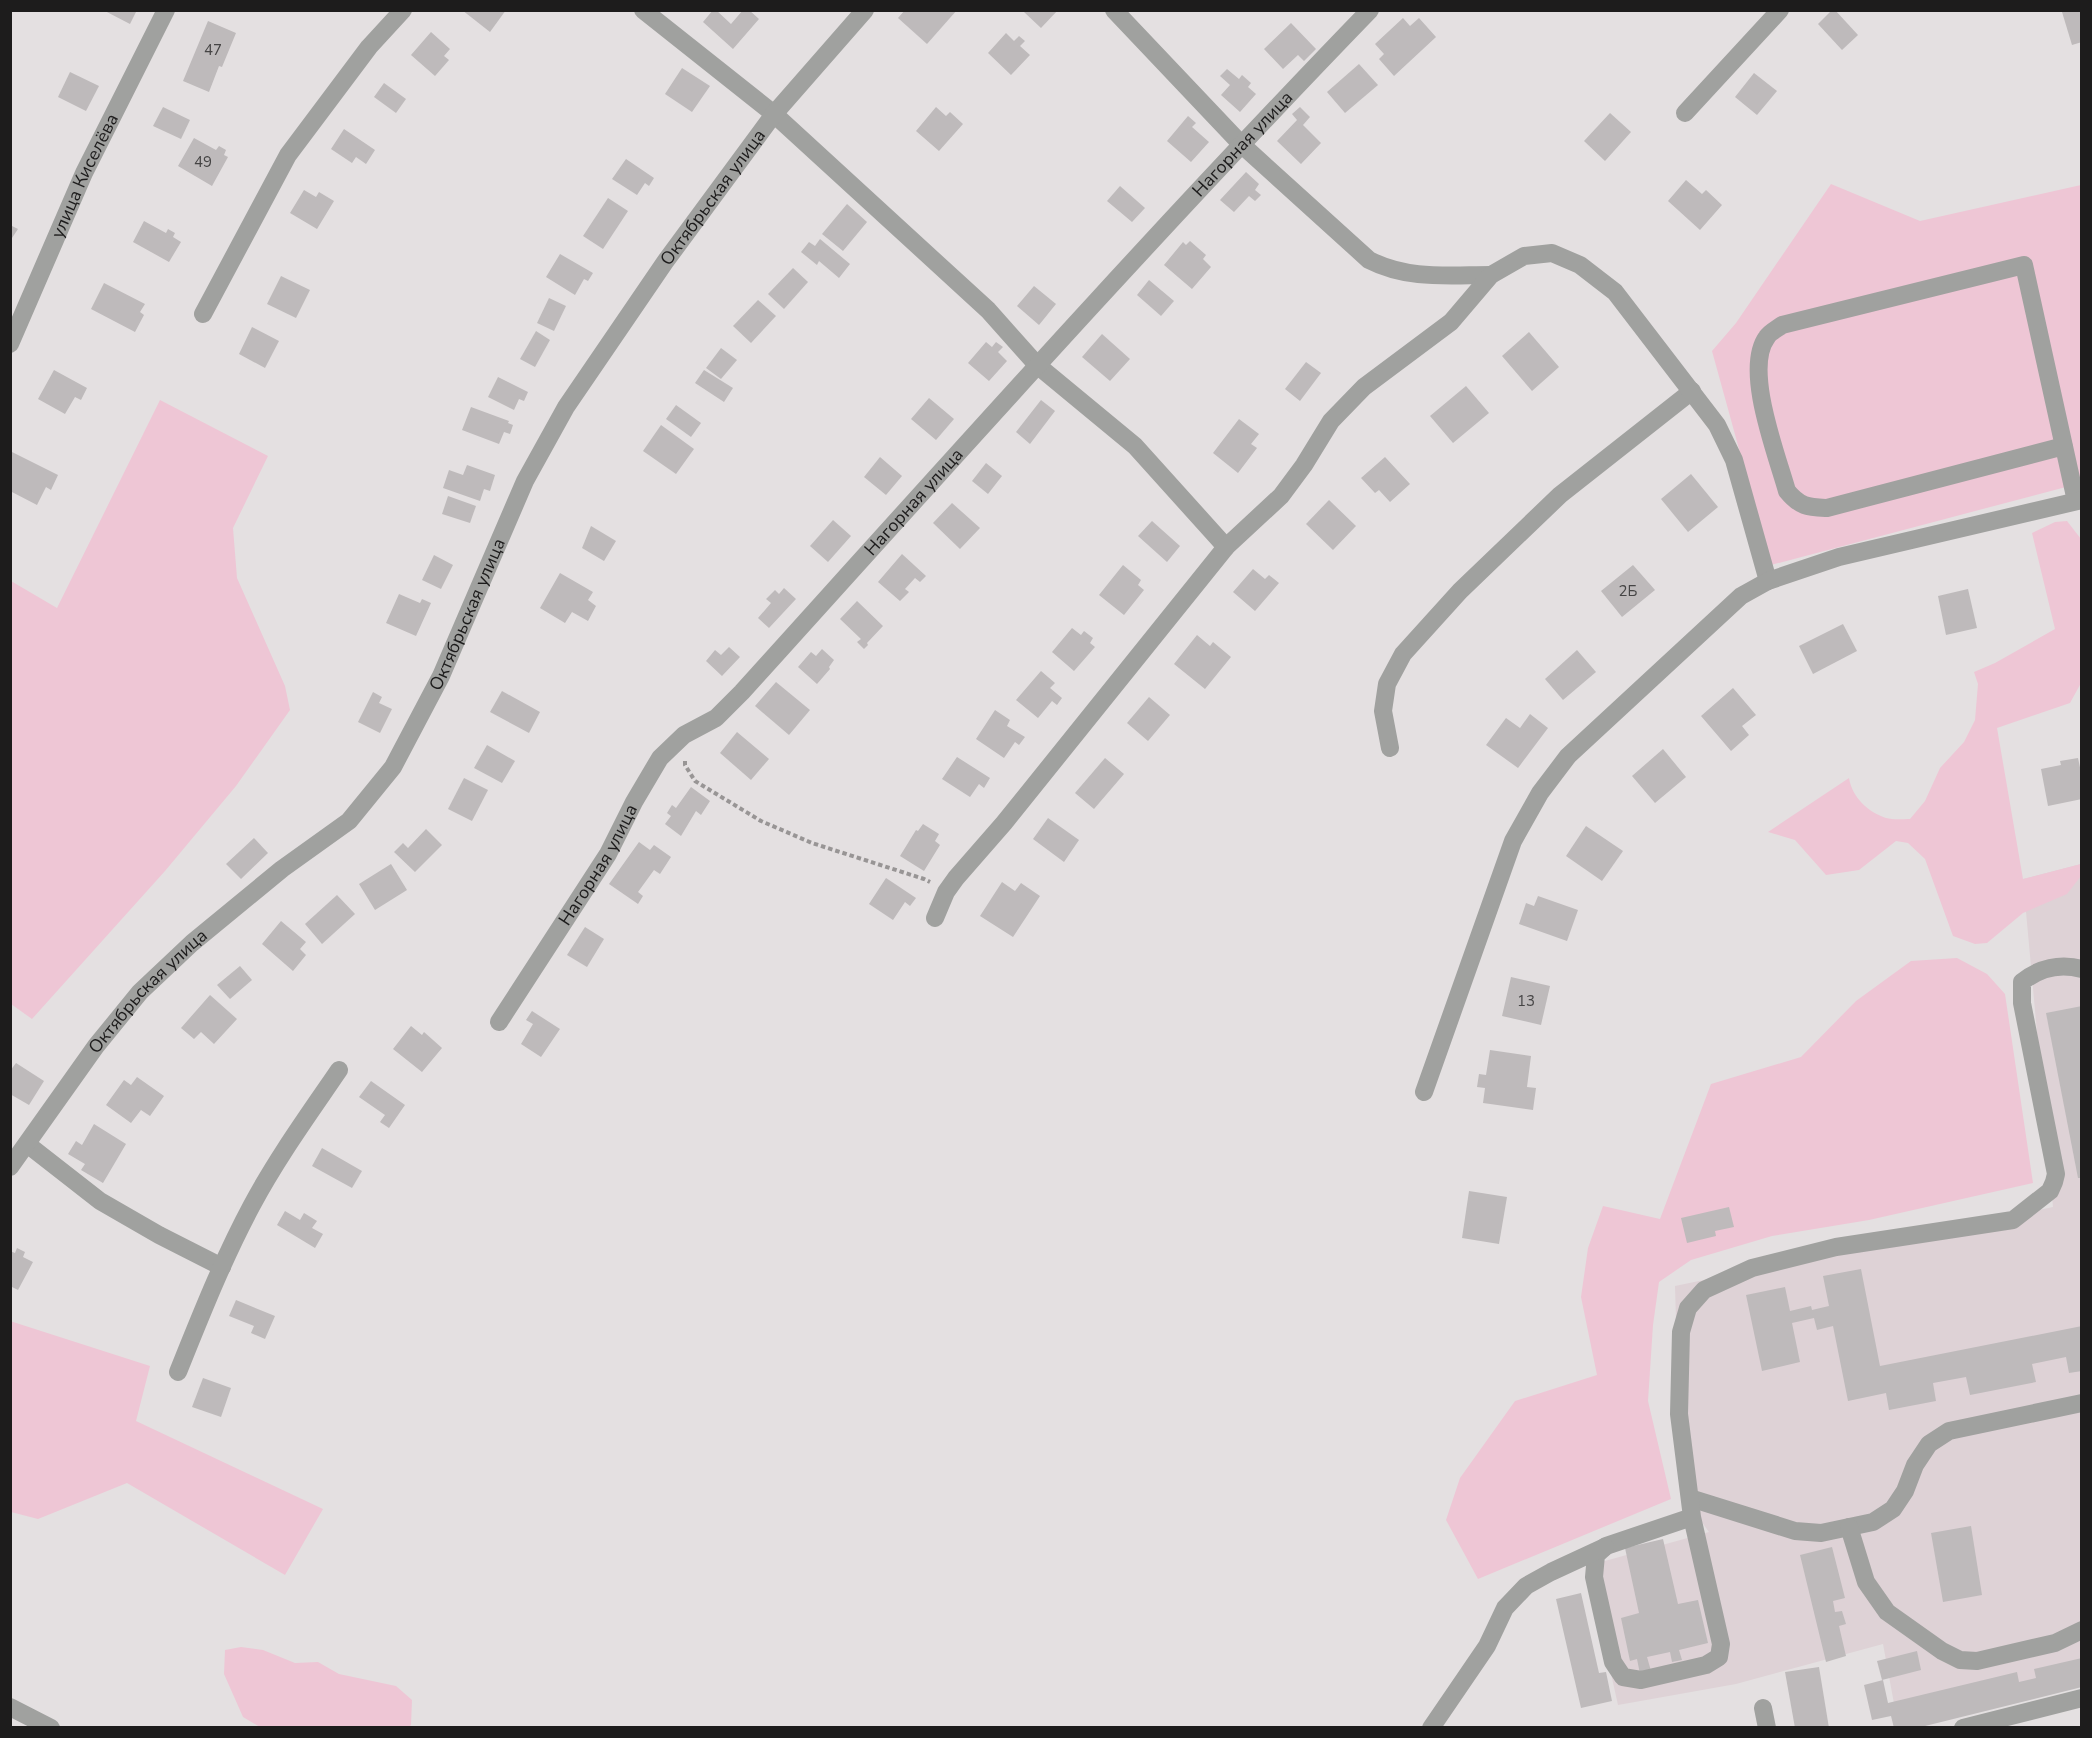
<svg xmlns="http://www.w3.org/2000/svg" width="2092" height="1738" viewBox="0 0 2092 1738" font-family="'Nunito Sans',sans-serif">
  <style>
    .built { fill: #ded2d6 }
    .green { fill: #eec6d5 }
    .building { fill: #bebabb }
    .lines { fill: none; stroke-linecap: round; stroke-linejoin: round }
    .path { stroke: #989595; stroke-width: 4; stroke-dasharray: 4.5 3; stroke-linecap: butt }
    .minor { stroke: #a0a19f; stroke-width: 18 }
    .labels { text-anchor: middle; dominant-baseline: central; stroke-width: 5; stroke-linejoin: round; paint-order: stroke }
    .number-label { font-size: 15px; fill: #454444 }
    .street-label { font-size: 18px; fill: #1d1c1c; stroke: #f1edee }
  </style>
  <rect width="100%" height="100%" fill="#e4e0e1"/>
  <polygon class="built" points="2081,864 2081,1686 1898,1725 1883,1644 1736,1684 1618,1705 1587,1566 1709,1532 1681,1493 1675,1286 2053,1207 2023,879"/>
  <g class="green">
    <polygon points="1831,184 1920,221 2081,185 2081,483 1771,565 1712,351 1736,323"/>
    <polygon points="160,400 268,456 233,528 237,578 285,686 290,710 236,786 165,871 32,1019 11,1004 11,581 57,608"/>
    <path d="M2067 521 2081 539V683L2070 703 1997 728 2023 879 2081 864V876L2067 894 2023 913 1987 943 1975 944 1953 936 1925 859 1908 843 1896 841 1859 870 1826 875 1795 840 1768 832 1849 778C1852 797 1868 812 1886 818 1893 820 1903 819 1910 819L1925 801 1940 768 1964 742 1975 720 1978 684 1974 672 1995 663 2055 629 2032 533 2055 522Z"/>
    <polygon points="1957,958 1987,974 2005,994 2033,1183 1869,1220 1772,1236 1691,1260 1659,1282 1653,1325 1648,1401 1671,1499 1478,1579 1446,1520 1460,1478 1515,1401 1597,1375 1581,1297 1588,1248 1603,1206 1660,1219 1711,1084 1801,1057 1856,1001 1911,961"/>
    <polygon points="10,1321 150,1366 136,1421 323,1509 285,1575 127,1483 38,1519 11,1512"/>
    <polygon points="241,1647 263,1650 295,1663 318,1662 339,1674 396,1686 412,1700 411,1725 408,1728 260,1727 243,1717 224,1674 225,1650"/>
  </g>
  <g class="building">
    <polygon points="103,10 137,10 130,24"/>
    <polygon points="462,10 506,10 490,32"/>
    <polygon points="713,10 716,10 731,24 743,10 749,10 759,19 733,49 703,22"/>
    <polygon points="905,10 957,10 927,44 898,18"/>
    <polygon points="1026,10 1058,10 1041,28 1024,12"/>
    <polygon points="1832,10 1835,10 1858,35 1842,50 1818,24"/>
    <polygon points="2067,10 2082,10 2082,42 2072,45 2062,12"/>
    <polygon points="1403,18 1410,26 1419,18 1436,37 1394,76 1379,59 1384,54 1375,44"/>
    <polygon points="208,21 236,33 222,67 219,66 209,92 183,81"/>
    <polygon points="1291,23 1316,49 1304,61 1298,55 1283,69 1264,49"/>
    <polygon points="431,32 450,49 444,56 449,60 435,76 411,55"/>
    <polygon points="1006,33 1014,41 1019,36 1025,41 1020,46 1030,55 1011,75 988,53"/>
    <polygon points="1359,64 1378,85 1345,113 1327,92"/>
    <polygon points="682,68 710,86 692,112 665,94"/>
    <polygon points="1227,69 1239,79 1242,75 1251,83 1248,87 1256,94 1240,112 1221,95 1230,85 1220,76"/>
    <polygon points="70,72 99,86 86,111 58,97"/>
    <polygon points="1754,73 1777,91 1757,115 1735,97"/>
    <polygon points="384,83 406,99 396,113 374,97"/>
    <polygon points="163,107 190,120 181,139 153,126"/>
    <polygon points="936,107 946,116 950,112 963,124 939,151 916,131"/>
    <polygon points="1300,107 1310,117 1303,125 1321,143 1301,164 1277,141 1297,120 1292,114"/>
    <polygon points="1610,113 1631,132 1605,161 1584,141"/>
    <polygon points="1188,116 1196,123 1192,127 1209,142 1191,162 1167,141"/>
    <polygon points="344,129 375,150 366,164 356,157 352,163 331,149"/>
    <polygon points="194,138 216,150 219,146 226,150 224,155 228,157 212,186 178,166"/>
    <polygon points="626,159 654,178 649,186 645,183 637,195 612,179"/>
    <polygon points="1246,172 1259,184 1255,190 1261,195 1255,201 1249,196 1234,212 1220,200"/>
    <polygon points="1686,180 1702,194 1706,190 1722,205 1700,230 1668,201"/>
    <polygon points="1120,186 1145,208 1132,222 1107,201"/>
    <polygon points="304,190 316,197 319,192 334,201 317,229 290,213"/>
    <polygon points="608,198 628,211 603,249 583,236"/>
    <polygon points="847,204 867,222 843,251 822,234"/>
    <polygon points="144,221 166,233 168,229 175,233 173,237 181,242 169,262 133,242"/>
    <polygon points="10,225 18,229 10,241"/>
    <polygon points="820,239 850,264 839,278 819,261 817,265 801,252 809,242 815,246"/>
    <polygon points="1190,241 1206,255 1203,259 1211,267 1192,289 1164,265 1183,242 1186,245"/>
    <polygon points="560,254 593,273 588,281 584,279 575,295 546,277"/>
    <polygon points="793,268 808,282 784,309 768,294"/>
    <polygon points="281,276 310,290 296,318 267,304"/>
    <polygon points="1149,280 1174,301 1161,316 1137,295"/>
    <polygon points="104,283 145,304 140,312 144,315 135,332 91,309"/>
    <polygon points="1034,286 1056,304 1039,325 1017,306"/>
    <polygon points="549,298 566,306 554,331 537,323"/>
    <polygon points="758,300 776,316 751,343 733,326"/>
    <polygon points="252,327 279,341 265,368 239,354"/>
    <polygon points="536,331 550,340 535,367 520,359"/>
    <polygon points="1529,332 1559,367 1532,391 1502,356"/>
    <polygon points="1102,334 1130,359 1110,381 1082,357"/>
    <polygon points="986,342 992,347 996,342 1003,347 998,352 1007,361 989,381 968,363"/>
    <polygon points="721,348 737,360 721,379 706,368"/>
    <polygon points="1306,362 1321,373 1300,401 1285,389"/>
    <polygon points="54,370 87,388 81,400 75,397 65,414 38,399"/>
    <polygon points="704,370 733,388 724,402 695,383"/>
    <polygon points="498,377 528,392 524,401 519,399 514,410 488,397"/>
    <polygon points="1466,386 1489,413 1453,443 1430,416"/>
    <polygon points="929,398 954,419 936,440 911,419"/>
    <polygon points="1041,400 1055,411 1030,444 1016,432"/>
    <polygon points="676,405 701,423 691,437 666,419"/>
    <polygon points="471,407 509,421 508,423 513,425 510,434 504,432 499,444 462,430"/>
    <polygon points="1239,419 1259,434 1251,444 1257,448 1238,473 1213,453"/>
    <polygon points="661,425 694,449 676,474 643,451"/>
    <polygon points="12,452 58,475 51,490 46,487 37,505 10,491 10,456"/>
    <polygon points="880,457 902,476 886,495 864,477"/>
    <polygon points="1385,457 1410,484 1390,502 1379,490 1375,493 1361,478"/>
    <polygon points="986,463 1002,476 988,494 972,481"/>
    <polygon points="467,465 495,475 490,491 484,489 480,501 443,488 449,470 463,475"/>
    <polygon points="1691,474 1718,507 1688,532 1661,499"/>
    <polygon points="448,496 476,506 470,523 442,514"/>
    <polygon points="1329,500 1356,526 1333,550 1306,524"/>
    <polygon points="952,503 980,528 960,549 933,523"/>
    <polygon points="833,520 851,536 828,562 810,546"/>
    <polygon points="1152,521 1180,546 1167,562 1138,536"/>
    <polygon points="591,526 616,541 604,561 582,548"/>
    <polygon points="902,554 926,576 920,582 915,578 905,589 909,592 900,601 878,582"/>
    <polygon points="434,555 453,565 441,589 422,580"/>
    <polygon points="1123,565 1141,580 1138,585 1144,590 1124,615 1099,595"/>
    <polygon points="1633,565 1655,590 1622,617 1601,591"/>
    <polygon points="1253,569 1265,579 1269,575 1279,583 1255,611 1233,592"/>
    <polygon points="560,573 593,592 588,600 596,606 588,621 572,612 565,623 540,608"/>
    <polygon points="784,588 796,599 769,628 758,618 771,603 766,599 775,590 779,594"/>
    <polygon points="1968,589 1977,628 1946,635 1938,596"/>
    <polygon points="399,594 420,603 422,599 431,603 416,636 386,623"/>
    <polygon points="857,601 883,626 867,643 868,645 864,649 857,642 861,639 840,619"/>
    <polygon points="1843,624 1857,651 1813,674 1799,646"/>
    <polygon points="1072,628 1081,635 1084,631 1093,638 1090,643 1095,647 1074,671 1052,652"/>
    <polygon points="1197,635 1210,646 1213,642 1231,657 1205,689 1174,664"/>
    <polygon points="729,647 740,657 722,676 706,661 715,650 721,655"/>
    <polygon points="822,649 834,660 829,667 830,669 817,684 798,667 811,652 816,656"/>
    <polygon points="1577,650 1596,672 1563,700 1545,679"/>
    <polygon points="1041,671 1055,683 1050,688 1062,698 1057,705 1052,701 1038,718 1016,700"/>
    <polygon points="776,682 810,710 789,735 755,706"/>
    <polygon points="1733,688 1756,715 1742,726 1749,735 1731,751 1701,716"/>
    <polygon points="502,691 540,712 529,733 490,712"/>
    <polygon points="373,692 382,697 379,703 392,709 380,733 358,722"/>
    <polygon points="1149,697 1170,715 1148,741 1127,723"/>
    <polygon points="995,710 1010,720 1007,726 1025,737 1019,745 1015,742 1004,758 976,739"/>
    <polygon points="1530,714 1548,728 1518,768 1486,745 1506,718 1520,728"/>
    <polygon points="737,732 769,759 751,780 720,753"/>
    <polygon points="487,745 515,761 502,783 474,768"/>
    <polygon points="1663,749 1686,777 1655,803 1632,776"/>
    <polygon points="957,757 990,778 984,788 979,784 970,797 942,779"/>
    <polygon points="1105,758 1124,774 1094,809 1075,793"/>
    <polygon points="2078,758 2082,777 2082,799 2048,806 2041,769 2061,765 2060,761"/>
    <polygon points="464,778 488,790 472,821 448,809"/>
    <polygon points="691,787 710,801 701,815 696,811 681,836 665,824 671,816 667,813 672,805 676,808"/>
    <polygon points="1048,818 1079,840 1064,862 1033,839"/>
    <polygon points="923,824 939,834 935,841 940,845 924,871 900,856 916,830 918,831"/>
    <polygon points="1586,826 1623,851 1602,881 1566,856"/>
    <polygon points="426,829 442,845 415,872 394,852 403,843 408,848"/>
    <polygon points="254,838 268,853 241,879 226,864"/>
    <polygon points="639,842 650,850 654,845 671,857 660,874 654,870 638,892 643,896 638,904 609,884"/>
    <polygon points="391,864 407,890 375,910 359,884"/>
    <polygon points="886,878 916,898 910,906 905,902 893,920 869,904"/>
    <polygon points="1002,882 1015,891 1021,883 1040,896 1013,937 980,916"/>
    <polygon points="337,895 355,914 322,944 305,924"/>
    <polygon points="1538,896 1578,910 1567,941 1519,924 1526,903 1534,906"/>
    <polygon points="281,921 306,942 300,949 306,955 293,971 262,944"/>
    <polygon points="585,927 604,939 587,967 567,955"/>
    <polygon points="240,966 252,980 230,999 217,985"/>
    <polygon points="1511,977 1550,986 1541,1025 1502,1016"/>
    <polygon points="210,995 237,1019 214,1044 201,1032 194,1039 181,1028"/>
    <polygon points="2082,1006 2082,1178 2078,1178 2046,1013"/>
    <polygon points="532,1011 560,1029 541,1057 521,1044 533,1024 526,1020"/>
    <polygon points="411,1026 422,1035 424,1032 442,1048 422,1072 393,1049"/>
    <polygon points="1490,1050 1531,1056 1527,1087 1536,1088 1533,1110 1483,1103 1485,1088 1477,1087 1479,1074 1486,1075"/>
    <polygon points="16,1063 44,1081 29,1105 10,1094 10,1071"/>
    <polygon points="137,1077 164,1096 150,1116 141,1110 131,1123 106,1105 124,1080 131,1085"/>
    <polygon points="371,1081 405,1105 389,1128 380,1122 385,1115 359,1097"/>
    <polygon points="94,1124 126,1144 103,1183 81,1170 85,1164 68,1154 76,1141 82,1145"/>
    <polygon points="322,1148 362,1171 352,1188 312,1166"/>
    <polygon points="1469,1191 1507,1197 1499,1244 1462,1238"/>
    <polygon points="1729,1207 1734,1227 1715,1231 1716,1236 1687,1243 1681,1218"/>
    <polygon points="285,1211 300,1220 304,1213 317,1221 312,1228 323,1234 315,1248 277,1225"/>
    <polygon points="17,1248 25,1252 23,1257 33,1262 18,1290 10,1286 10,1251 15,1253"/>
    <polygon points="1861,1269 1880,1366 2082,1326 2082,1371 2069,1373 2066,1357 2032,1364 2036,1382 1970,1395 1966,1377 1933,1383 1936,1401 1889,1410 1886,1393 1848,1401 1833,1326 1817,1330 1814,1318 1792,1323 1800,1362 1762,1371 1746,1295 1785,1287 1790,1311 1811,1306 1812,1310 1829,1306 1823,1276"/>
    <polygon points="236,1300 275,1316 265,1339 251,1333 254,1326 229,1316"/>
    <polygon points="203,1378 231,1388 221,1417 192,1407"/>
    <polygon points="1971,1526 1982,1595 1943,1602 1931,1533"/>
    <polygon points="1663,1539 1678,1604 1698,1600 1708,1643 1679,1650 1682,1660 1672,1662 1670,1652 1647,1657 1651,1671 1640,1674 1637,1659 1630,1661 1621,1618 1639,1613 1625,1548"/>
    <polygon points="1832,1547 1845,1598 1833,1601 1835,1612 1842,1611 1846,1624 1839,1626 1846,1656 1826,1662 1800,1555"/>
    <polygon points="1581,1593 1599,1673 1606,1672 1612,1701 1581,1708 1556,1599"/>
    <polygon points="1917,1651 1921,1670 1882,1680 1877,1661"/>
    <polygon points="2082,1658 2082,1687 1917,1728 1894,1728 1891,1716 1872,1720 1864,1685 1883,1680 1888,1703 2017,1672 2019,1682 2036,1678 2034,1669"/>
    <polygon points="1819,1667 1829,1728 1795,1728 1785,1672"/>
  </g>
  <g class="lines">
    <polyline class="path" points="685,761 685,765 695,781 761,821 812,843 924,879 930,882"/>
    <g class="minor">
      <polyline points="643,10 774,114 988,310 1037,365 1135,446 1226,547"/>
      <path d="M1114 10 1241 144 1369 260C1408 280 1448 275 1491 275"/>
      <polyline points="1685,113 1780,10"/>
      <polyline points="203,314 288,155 369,47 403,10"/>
      <path id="s1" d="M10 344 84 173 166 10"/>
      <path d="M2064 446 1827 508C1808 507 1800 507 1787 491 1777 455 1743 369 1767 337 1770 332 1777 329 1782 325L2024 265 2076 501"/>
      <polyline points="1390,748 1383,711 1387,684 1403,654 1460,591 1560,495 1692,391"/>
      <polyline points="935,918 946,892 956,878 1004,823 1226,547 1281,496 1304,465 1331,421 1364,387 1451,322 1491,275 1524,256 1552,253 1580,265 1615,292 1717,425 1734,460 1768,581"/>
      <path id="s2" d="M499 1022 608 854 634 802 660 758 684 735 716 718 742 692C949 463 1155 232 1370 10"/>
      <polyline points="1424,1092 1513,841 1540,793 1568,756 1741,596 1768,581 1839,557 2082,500"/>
      <polyline points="27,1144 100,1201 159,1235 222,1267"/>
      <path id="s3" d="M10 1167 96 1046 140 992 192 943 282 869 349 821 393 767 441 676 525 481 566 407 665 262 774 114 865 10"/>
      <path d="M178 1372C201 1315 223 1259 252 1205 277 1158 309 1114 339 1070"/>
      <polyline points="1690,1498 1795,1531 1821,1533 1873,1522 1893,1509 1905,1491 1915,1465 1929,1444 1949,1431 2082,1403"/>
      <path d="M1692 1517 1606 1546 1596 1555 1594 1577 1613 1662 1623 1677 1641 1680 1706 1665 1719 1657 1721 1644 1692 1517 1679 1414 1681 1332 1688 1308 1704 1290 1752 1268 1836 1247 2013 1220 2050 1191 2054 1182 2056 1174 2022 1003V982C2039 968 2060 963 2082 969"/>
      <polyline points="1849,1527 1866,1582 1887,1612 1942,1651 1960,1660 1977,1661 2055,1643 2082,1630"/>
      <polyline points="10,1707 51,1728"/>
      <polyline points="1763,1708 1767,1728"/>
      <polyline points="1431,1728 1487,1646 1505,1608 1526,1586 1551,1572 1605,1547"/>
      <polyline points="1963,1728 2082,1698"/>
    </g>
  </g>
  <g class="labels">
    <g class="number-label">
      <text x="213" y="50">47</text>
      <text x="203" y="162">49</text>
      <text x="1628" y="591">2Б</text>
      <text x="1526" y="1001">13</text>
    </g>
    <g class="street-label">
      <text stroke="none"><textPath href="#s2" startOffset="1158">Нагорная улица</textPath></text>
      <text stroke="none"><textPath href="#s1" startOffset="184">улица Киселёва</textPath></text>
      <text stroke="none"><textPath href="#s3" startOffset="1214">Октябрьская улица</textPath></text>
      <text stroke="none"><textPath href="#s2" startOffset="672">Нагорная улица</textPath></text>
      <text stroke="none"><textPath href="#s3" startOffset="728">Октябрьская улица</textPath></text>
      <text stroke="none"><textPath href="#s2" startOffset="186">Нагорная улица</textPath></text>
      <text stroke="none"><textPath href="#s3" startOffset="224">Октябрьская улица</textPath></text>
    </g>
  </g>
  <rect width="2092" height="1738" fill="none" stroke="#1d1c1c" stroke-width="24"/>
</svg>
